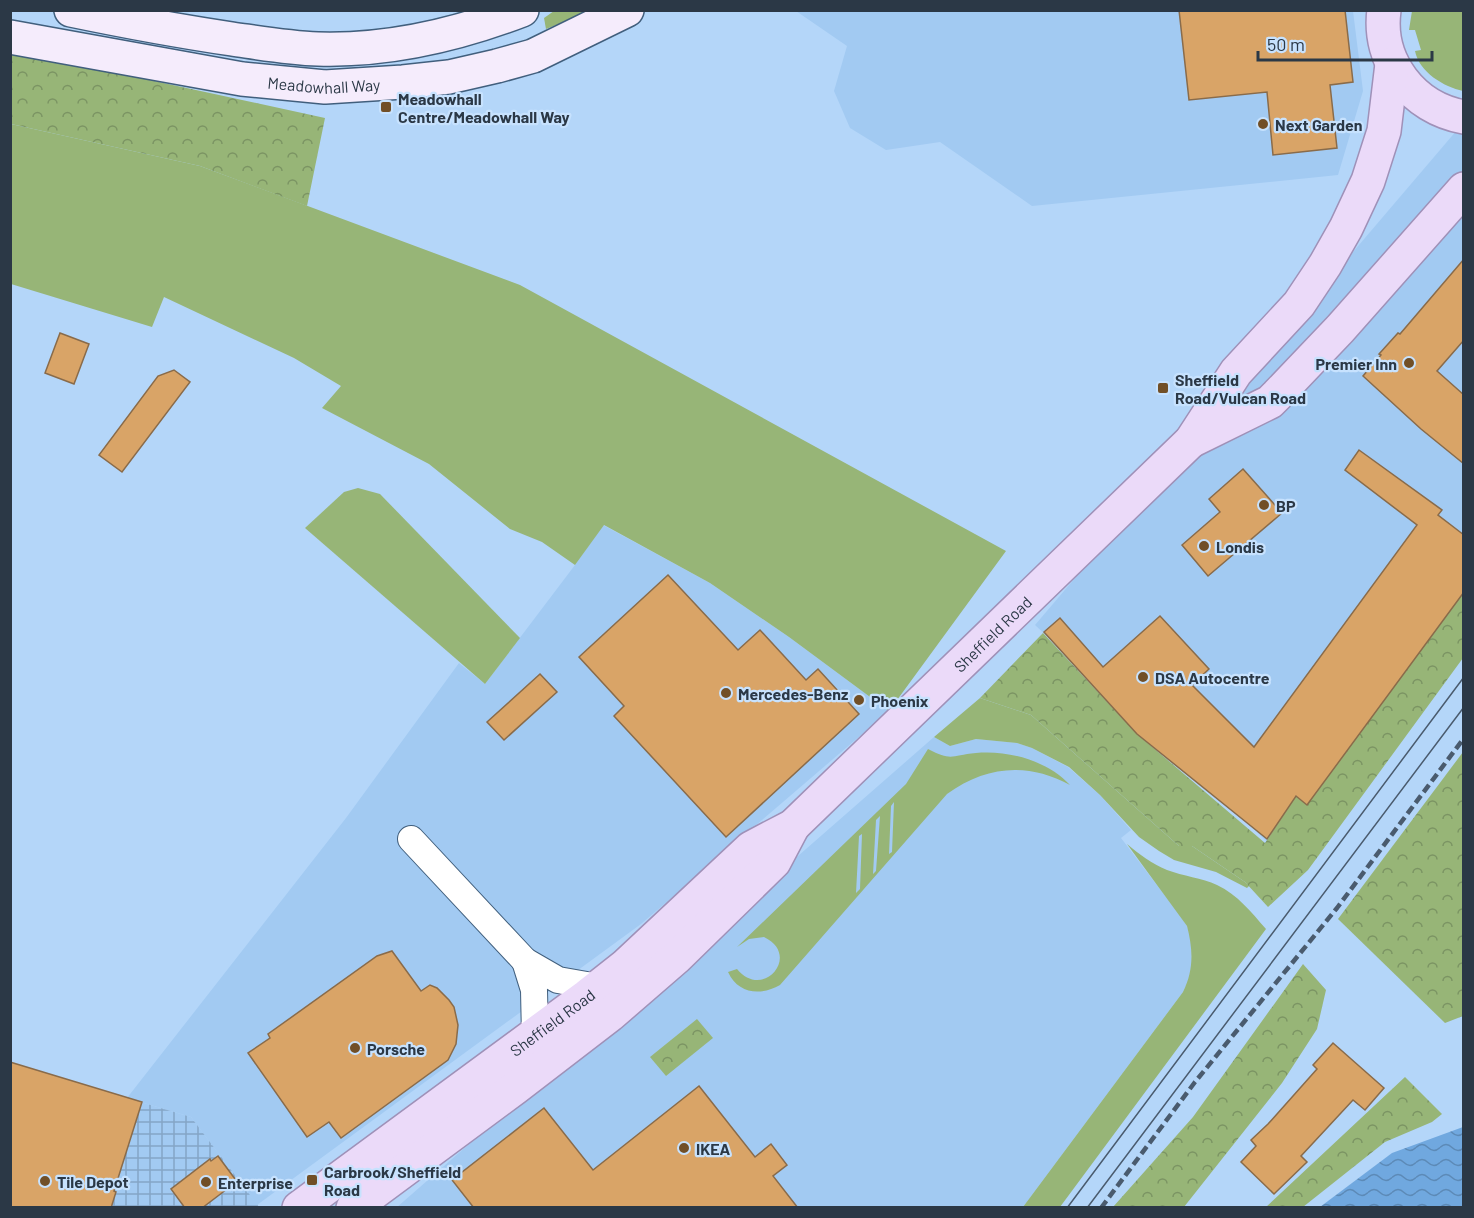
<svg xmlns="http://www.w3.org/2000/svg" width="1474" height="1218" viewBox="0 0 1474 1218" font-family="Barlow,sans-serif">
  <style>
    .built { fill: #a2caf2 }
    .industrial { fill: url(#industrial-grid) }
    .grass { fill: #97b577; fill-rule: evenodd }
    .forest { fill: url(#forest-crowns) }
    .water { fill: url(#water-waves) }
    .building { fill: #d9a467; stroke: #896b4a; stroke-width: 1.5 }
    .lines { fill: none; stroke-linecap: round; stroke-linejoin: round }
    .street-casing { stroke: #415f7d; stroke-width: 28 }
    .secondary-casing { stroke: #415f7d; stroke-width: 36 }
    .primary-casing { stroke: #9f91b8; stroke-width: 36 }
    .street { stroke: #fff; stroke-width: 26 }
    .secondary { stroke: #f5ecfc; stroke-width: 33 }
    .primary { stroke: #ebdaf9; stroke-width: 33 }
    .tram { stroke: #4a5b6e; stroke-width: 1.5 }
    .rail { stroke: #4a5b6e; stroke-width: 4.5; stroke-dasharray: 9 4.5; stroke-linecap: butt }
    .poi-dot { fill: #714f27; stroke: #c7e2fe; stroke-width: 2 }
    .labels { text-anchor: middle; dominant-baseline: central; stroke-width: 4.5; stroke-linejoin: round; paint-order: stroke }
    .street-label { font-size: 16px; fill: #2b3846; stroke: #c7e2fe }
    .poi-label { font-size: 16px; font-weight: bold; fill: #2b3846; stroke: #c7e2fe; text-anchor: start }
  </style>
  <defs>
    <pattern id="industrial-grid" width="8" height="8" patternUnits="userSpaceOnUse" patternTransform="scale(1.5)"><rect width="8" height="8" fill="#a2caf2"/><path d="M0 4h8M4 0v8" fill="none" stroke="#84a5c6"/></pattern>
    <pattern id="forest-crowns" width="20" height="18" patternUnits="userSpaceOnUse" patternTransform="scale(1.5)"><rect width="20" height="18" fill="#97b577"/><path d="M2 6a3 3 0 1 1 6 0M12 15a3 3 0 1 1 6 0" fill="none" stroke="#7b9463"/></pattern>
    <pattern id="water-waves" width="16" height="10" patternUnits="userSpaceOnUse" patternTransform="scale(1.5)"><rect width="16" height="10" fill="#70a8df"/><path d="M0 5q4-4 8 0t8 0" fill="none" stroke="#5c8ab7"/></pattern>
  </defs>
  <rect width="100%" height="100%" fill="#b4d6f9"/>
  <g class="built">
    <polygon points="796,11 1353,11 1363,91 1338,175 1032,206 940,142 886,150 850,128 834,91 847,46"/>
    <polygon points="1463,123 1463,624 1289,862 1035,625"/>
    <polygon points="603,525 710,583 789,637 889,711 641,924 257,1205 191,1117 127,1098 346,818 459,663 485,684 575,565"/>
    <polygon points="934,737 950,746 976,739 1017,743 1032,748 1068,767 1100,795 1131,830 1121,838 1179,914 1187,926 1191,940 1192,967 1189,980 1183,992 1023,1207 396,1208"/>
  </g>
  <polygon class="industrial" points="127,1098 191,1117 259,1207 11,1207"/>
  <g class="grass">
    <polygon points="554,11 592,11 546,29 544,18"/>
    <path d="M1412 11H1463V91C1444 87 1419 72 1415 51L1421 50 1415 30H1409Z"/>
    <polygon points="11,124 200,166 520,285 1006,551 889,711 789,637 710,583 604,525 575,565 542,542 510,529 429,464 322,408 341,386 294,358 164,297 152,327 11,284"/>
    <polygon points="358,488 380,494 520,638 485,684 305,528 344,492"/>
    <polygon points="980,698 1031,715 1179,846 1192,846 1245,882 1249,886 1247,888 1216,872 1174,860 1159,851 1139,837 1100,795 1069,767 1032,748 1017,743 976,739 950,746 934,737"/>
    <path d="M928 749C953 762 951 755 976 753 1009 750 1048 761 1070 785 1027 762 986 766 947 794L780 985C761 996 738 994 728 972L737 969C763 1001 802 955 764 937L749 939 737 947 906 784ZM894 802 892 852 889 854 891 806ZM880 816 876 871 873 874 876 820ZM862 834 860 889 856 893 859 836Z"/>
    <path d="M1127 844C1139 854 1152 864 1167 870 1183 876 1202 878 1217 885 1238 895 1251 912 1266 929L1060 1207H1023L1183 992C1194 970 1193 949 1187 926Z"/>
  </g>
  <g class="forest">
    <polygon points="11,50 325,118 307,206 200,166 11,124"/>
    <polygon points="1463,592 1463,658 1308,870 1268,907 1245,882 1192,846 1179,846 1031,715 980,698 1043,633 1137,734 1265,843 1296,796 1307,805"/>
    <polygon points="1463,752 1463,1016 1445,1023 1338,919"/>
    <polygon points="1303,964 1326,990 1317,1029 1282,1083 1184,1207 1113,1207 1193,1117"/>
    <polygon points="697,1019 713,1038 666,1076 650,1057"/>
    <polygon points="1405,1077 1442,1114 1432,1122 1385,1142 1303,1207 1266,1207"/>
  </g>
  <polygon class="water" points="1463,1127 1463,1207 1320,1207 1392,1153"/>
  <g class="building">
    <polygon points="1179,10 1345,10 1353,82 1330,85 1337,148 1273,155 1267,92 1189,100"/>
    <polygon points="1464,259 1464,340 1437,371 1464,395 1464,464 1421,429 1363,376 1381,355 1379,354 1398,333 1400,334"/>
    <polygon points="60,333 89,344 74,384 45,373"/>
    <polygon points="174,370 190,382 122,472 99,455 158,376"/>
    <polygon points="1359,450 1442,510 1438,515 1464,535 1464,592 1307,805 1296,796 1267,839 1137,734 1044,632 1060,618 1103,667 1160,616 1209,669 1192,685 1254,747 1417,525 1345,470"/>
    <polygon points="1243,469 1282,513 1208,576 1182,545 1220,512 1209,499"/>
    <polygon points="668,575 738,650 760,630 806,680 818,669 859,714 726,837 614,716 624,706 579,657"/>
    <polygon points="540,674 557,692 504,740 487,722"/>
    <polygon points="392,951 421,991 430,985 437,988 449,1000 454,1007 458,1025 456,1044 448,1060 341,1138 329,1122 307,1137 248,1053 270,1038 268,1034 377,956"/>
    <polygon points="1333,1043 1384,1088 1365,1110 1353,1100 1301,1156 1307,1162 1274,1194 1241,1162 1256,1146 1251,1140 1268,1124 1317,1069 1313,1065"/>
    <polygon points="10,1062 142,1102 114,1191 116,1192 111,1208 10,1208"/>
    <polygon points="699,1086 755,1157 771,1144 787,1165 773,1176 798,1208 474,1208 452,1180 544,1108 593,1170"/>
    <polygon points="218,1156 235,1179 229,1184 231,1186 202,1208 185,1208 171,1189 210,1159 211,1161"/>
  </g>
  <g class="lines">
    <g class="street-casing">
      <g id="street">
        <polyline points="411,839 525,961"/>
        <polyline points="535,1036 534,990 525,961 558,980 598,987"/>
      </g>
    </g>
    <g class="secondary-casing">
      <g id="secondary">
        <path d="M71 10C124 21 178 31 232 39 260 43 289 48 318 49 387 51 457 35 522 10"/>
        <path id="s1" d="M10 37 242 79 325 87 403 82 449 77 497 66 533 56 627 10"/>
      </g>
    </g>
    <g class="primary-casing">
      <g id="primary">
        <path d="M1384 10C1377 62 1413 108 1464 117"/>
        <polyline points="1191,441 1270,402 1277,395 1340,329 1464,189"/>
        <path id="s2" d="M299 1208 587 996 625 966 751 848 793 826 1191 441 1236 372 1299 304 1325 265 1346 228 1368 181 1384 131 1392 64"/>
        <polyline points="353,1208 515,1088 610,1015 677,957 774,862 793,826"/>
      </g>
    </g>
    <use href="#street" class="street"/>
    <use href="#secondary" class="secondary"/>
    <use href="#primary" class="primary"/>
    <g class="tram">
      <polyline points="1067,1208 1464,677"/>
      <polyline points="1087,1208 1464,707"/>
    </g>
    <polyline class="rail" points="1101,1208 1195,1082 1337,908 1464,738"/>
  </g>
  <g class="poi-dot">
    <rect x="380" y="101" width="12" height="12" rx="3"/>
    <circle cx="1263" cy="124" r="6"/>
    <circle cx="1409" cy="363" r="6"/>
    <rect x="1157" y="382" width="12" height="12" rx="3"/>
    <circle cx="1264" cy="505" r="6"/>
    <circle cx="1204" cy="546" r="6"/>
    <circle cx="1143" cy="677" r="6"/>
    <circle cx="726" cy="693" r="6"/>
    <circle cx="859" cy="700" r="6"/>
    <circle cx="355" cy="1048" r="6"/>
    <circle cx="684" cy="1148" r="6"/>
    <rect x="306" y="1174" width="12" height="12" rx="3"/>
    <circle cx="45" cy="1181" r="6"/>
    <circle cx="206" cy="1182" r="6"/>
  </g>
  <g class="labels">
    <g class="street-label">
      <text stroke="none"><textPath href="#s1" startOffset="318">Meadowhall Way</textPath></text>
      <text stroke="none"><textPath href="#s2" startOffset="903">Sheffield Road</textPath></text>
      <text stroke="none"><textPath href="#s2" startOffset="314">Sheffield Road</textPath></text>
    </g>
    <g class="poi-label">
      <text x="398" y="98">Meadowhall<tspan x="398" dy="18">Centre/Meadowhall Way</tspan></text>
      <text x="1275" y="124">Next Garden</text>
      <text x="1397" y="363" text-anchor="end">Premier Inn</text>
      <text x="1175" y="379">Sheffield<tspan x="1175" dy="18">Road/Vulcan Road</tspan></text>
      <text x="1276" y="505">BP</text>
      <text x="1216" y="546">Londis</text>
      <text x="1155" y="677">DSA Autocentre</text>
      <text x="738" y="693">Mercedes-Benz</text>
      <text x="871" y="700">Phoenix</text>
      <text x="367" y="1048">Porsche</text>
      <text x="696" y="1148">IKEA</text>
      <text x="324" y="1171">Carbrook/Sheffield<tspan x="324" dy="18">Road</tspan></text>
      <text x="57" y="1181">Tile Depot</text>
      <text x="218" y="1182">Enterprise</text>
    </g>
  </g>
  <rect width="1474" height="1218" fill="none" stroke="#2b3846" stroke-width="24"/>
  <path d="M1258 51v9h174v-9" fill="none" stroke="#2b3846" stroke-width="3"/>
  <text x="1267" y="51" font-size="18" fill="#2b3846" stroke="#c7e2fe" stroke-width="4.5" paint-order="stroke">50 m</text>
</svg>
